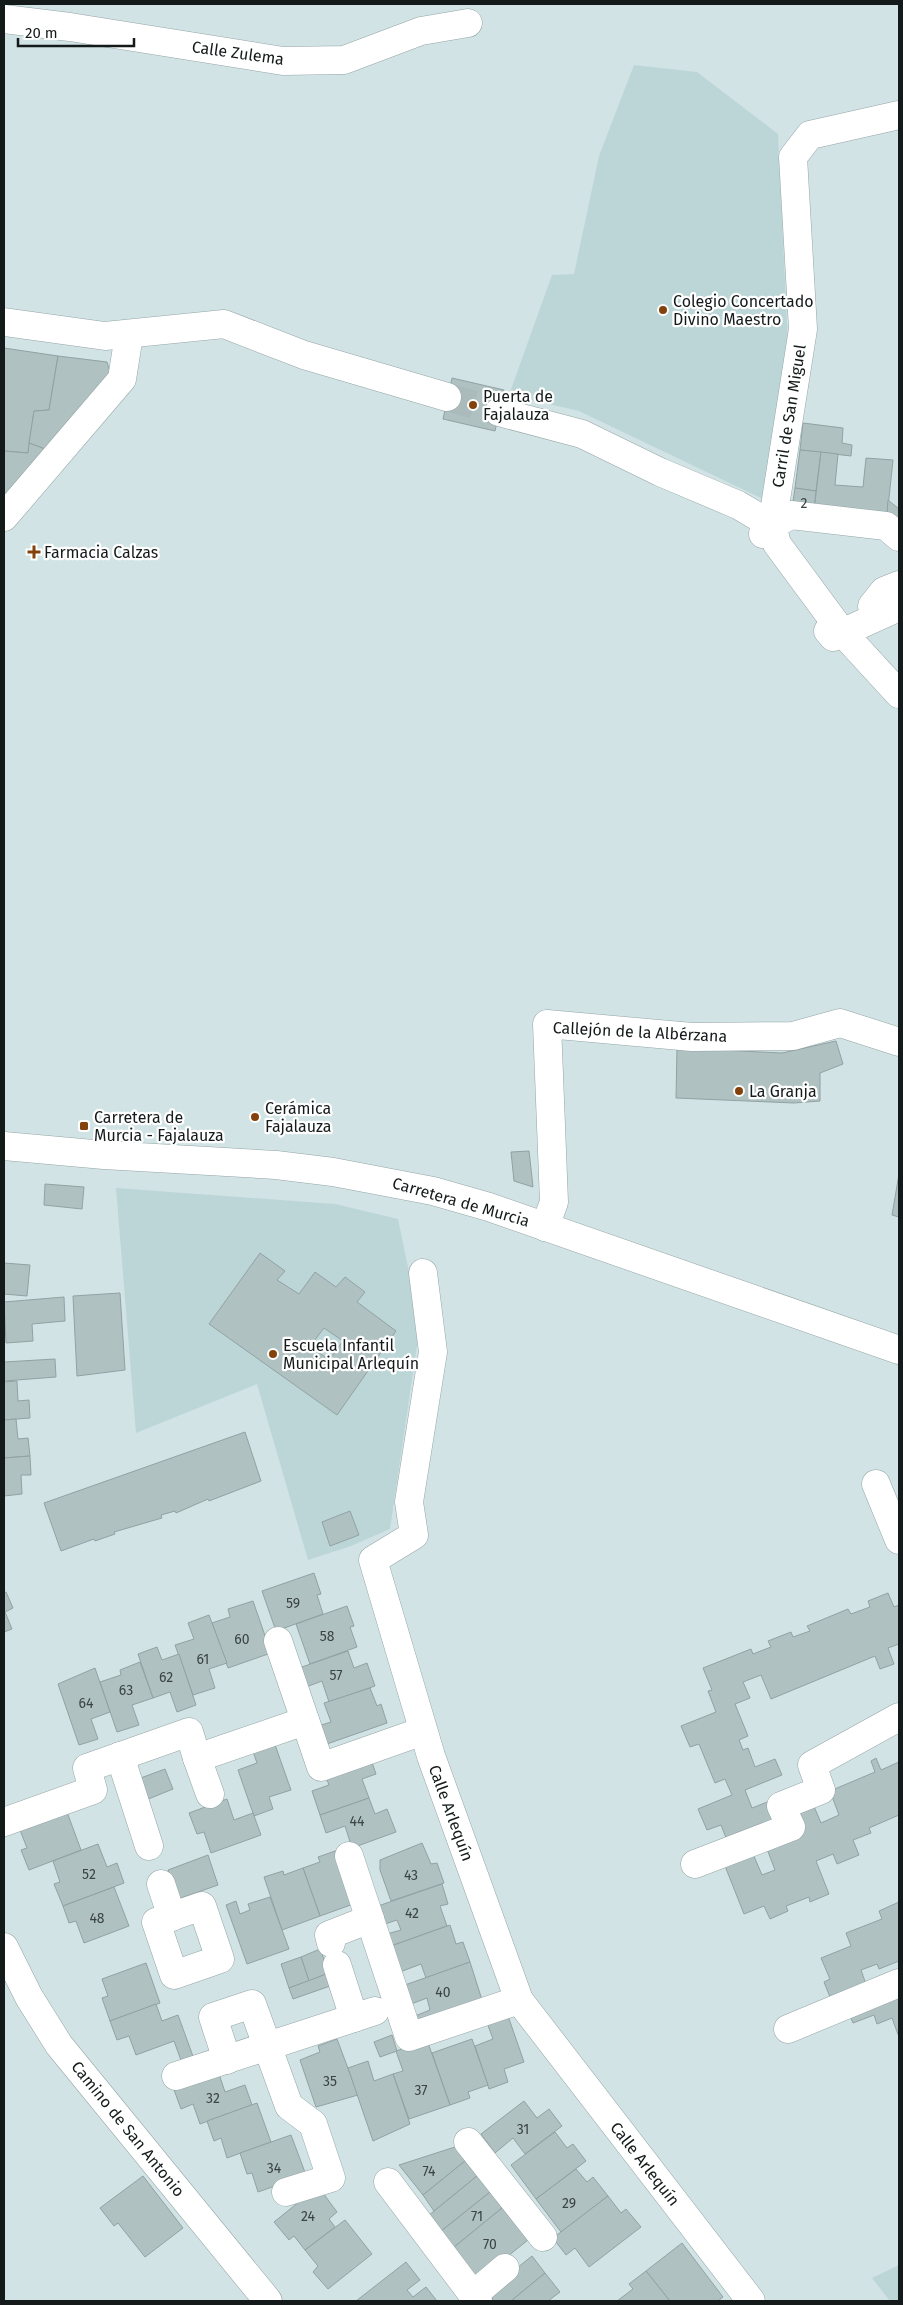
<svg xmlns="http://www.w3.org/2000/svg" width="903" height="2305" viewBox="0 0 903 2305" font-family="'Fira Sans',sans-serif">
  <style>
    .built { fill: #bcd6d8 }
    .building { fill: #b0c1c2; stroke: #92a2a4; fill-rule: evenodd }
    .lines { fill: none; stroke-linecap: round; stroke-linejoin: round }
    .minor-tunnel { stroke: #abbbbc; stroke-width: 28; stroke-dasharray: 28 14; stroke-linecap: butt }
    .minor-casing { stroke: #95a5a7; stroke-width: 29 }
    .major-casing { stroke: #95a5a7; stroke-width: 29 }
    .minor { stroke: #fff; stroke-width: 28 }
    .major { stroke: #fff; stroke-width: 28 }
    .poi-dot { fill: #83420b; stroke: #fff; stroke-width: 2 }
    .labels { text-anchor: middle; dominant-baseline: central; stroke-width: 4.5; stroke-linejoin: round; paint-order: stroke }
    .number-label { font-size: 14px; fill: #3b4444 }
    .street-label { font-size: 16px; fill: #141a1a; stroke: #fff }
    .poi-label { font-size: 16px; fill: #141a1a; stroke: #fff; text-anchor: start }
  </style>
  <rect width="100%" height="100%" fill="#d1e3e4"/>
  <g class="built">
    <polygon points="634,65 697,72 778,134 788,345 765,500 579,411 509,395 552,275 574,274 599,156"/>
    <polygon points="116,1188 335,1204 398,1219 420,1325 390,1529 351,1546 308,1560 257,1384 136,1433"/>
    <polygon points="899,2265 899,2301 890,2301 872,2278"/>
  </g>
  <g class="building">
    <polygon points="4,348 58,356 49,410 34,411 28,453 4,451"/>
    <polygon points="58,356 107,362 111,375 45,449 29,443 34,411 49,410"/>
    <polygon points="452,378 504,390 495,431 443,419"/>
    <polygon points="803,423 843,428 842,443 852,445 851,456 800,450"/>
    <polygon points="29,443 45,449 4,496 4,451 28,453"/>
    <polygon points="800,450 821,452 816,491 795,488"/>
    <polygon points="821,452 838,454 835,485 863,487 866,458 893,460 886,526 813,518"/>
    <polygon points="795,488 816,491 813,518 791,515"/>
    <polygon points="888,500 899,509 899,537 886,526"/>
    <polygon points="836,1041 843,1064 820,1073 820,1101 794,1103 676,1098 677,1048 782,1053"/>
    <polygon points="529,1151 533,1187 514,1181 511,1152"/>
    <polygon points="899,1174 899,1217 892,1215"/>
    <polygon points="45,1184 84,1187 82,1209 44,1205"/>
    <path d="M260 1253 285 1271 277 1280 299 1294 315 1272 336 1287 345 1277 365 1292 357 1302 396 1331 337 1415 209 1324ZM324 1328 343 1341 329 1360 310 1346Z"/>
    <polygon points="4,1263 30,1265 27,1296 4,1294"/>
    <polygon points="120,1293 125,1370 77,1376 73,1296"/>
    <polygon points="64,1297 65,1321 32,1324 33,1341 6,1343 4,1302"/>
    <polygon points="55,1359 56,1377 4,1381 4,1362"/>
    <polygon points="17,1381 18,1401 29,1400 30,1418 4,1420 4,1382"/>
    <polygon points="16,1419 18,1439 28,1438 30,1456 4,1458 4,1420"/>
    <polygon points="245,1432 261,1481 209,1501 208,1499 176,1513 175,1511 161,1515 162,1518 114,1532 115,1534 95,1541 94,1539 61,1551 44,1503"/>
    <polygon points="30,1456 31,1475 21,1475 22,1494 4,1496 4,1458"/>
    <polygon points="350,1511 359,1535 330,1546 322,1522"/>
    <polygon points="314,1573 321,1594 317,1595 323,1614 276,1631 262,1591"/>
    <polygon points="6,1592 13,1608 5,1612 12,1629 4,1632 4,1593"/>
    <polygon points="888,1593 894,1607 899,1605 899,1644 888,1648 894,1664 880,1669 875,1656 771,1699 761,1675 743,1682 750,1698 735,1704 748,1736 739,1740 743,1750 748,1748 755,1767 775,1759 782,1775 745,1790 752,1808 770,1801 778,1823 728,1843 721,1825 707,1830 698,1809 732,1795 725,1779 715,1783 699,1744 690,1747 681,1726 716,1712 708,1691 712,1690 703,1668 751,1649 753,1654 771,1647 768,1641 791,1632 793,1637 810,1631 807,1626 848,1609 851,1614 870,1607 868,1601"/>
    <polygon points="253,1601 271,1653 228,1668 212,1623 230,1617 228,1609"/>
    <polygon points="347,1606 354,1626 350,1627 357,1647 310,1664 296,1624"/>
    <polygon points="209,1615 227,1663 209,1669 215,1688 193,1695 175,1645 194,1639 188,1623"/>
    <polygon points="157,1647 162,1660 179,1654 196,1705 177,1712 170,1692 153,1698 138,1654"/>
    <polygon points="348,1651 354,1668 367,1663 375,1686 329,1702 322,1681 306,1687 299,1668"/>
    <polygon points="140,1662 153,1698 132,1705 139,1725 117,1732 100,1682 121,1675 120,1670"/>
    <polygon points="95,1668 110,1712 91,1719 98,1739 79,1745 58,1684"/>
    <polygon points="370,1688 377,1706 381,1704 387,1723 324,1745 318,1726 331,1722 324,1703"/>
    <polygon points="273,1739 291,1790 269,1797 273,1809 254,1816 238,1770 257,1763 251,1746"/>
    <polygon points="368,1751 376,1774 362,1779 369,1798 320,1815 312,1791 329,1785 322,1767"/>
    <polygon points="876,1758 881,1770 899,1762 899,1815 869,1828 871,1833 853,1840 859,1855 837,1864 833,1854 816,1861 829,1894 810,1902 809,1897 786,1906 788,1911 770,1919 764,1906 744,1914 725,1866 753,1854 762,1875 775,1870 767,1849 803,1834 793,1812 813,1804 821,1823 839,1815 830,1791 875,1772 871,1761"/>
    <polygon points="165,1769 173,1789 146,1800 138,1779"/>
    <polygon points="369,1798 375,1814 387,1809 396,1832 352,1848 345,1826 326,1833 320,1815"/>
    <polygon points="227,1799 234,1820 253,1813 261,1835 211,1853 204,1832 197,1834 189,1813"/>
    <polygon points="67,1812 81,1850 29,1870 21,1850 27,1848 20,1830"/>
    <polygon points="422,1843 431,1864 437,1863 444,1883 391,1901 380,1870 380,1860"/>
    <polygon points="98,1844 107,1867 117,1863 124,1883 63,1906 54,1884 60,1882 53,1861"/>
    <polygon points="341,1849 359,1902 320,1916 303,1868 320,1862 318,1857"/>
    <polygon points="208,1855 218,1885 178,1899 168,1870"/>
    <polygon points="303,1868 320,1916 282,1930 264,1877 283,1871 284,1875"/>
    <polygon points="442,1884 448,1904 440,1906 447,1926 391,1946 387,1934 401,1930 397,1920 385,1924 378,1906"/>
    <polygon points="114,1887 129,1926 84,1943 76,1921 69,1923 63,1906"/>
    <polygon points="270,1897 289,1949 247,1964 226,1905 236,1901 240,1914 250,1910 248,1904"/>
    <polygon points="899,1902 899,1961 879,1969 877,1964 861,1970 867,1987 832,2002 824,1982 830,1979 821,1958 851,1946 846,1933 882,1919 879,1911"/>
    <polygon points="450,1925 456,1944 463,1942 470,1962 426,1978 421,1964 400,1972 391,1946"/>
    <polygon points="320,1949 329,1973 309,1981 301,1957"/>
    <polygon points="301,1957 309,1981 289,1988 281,1964"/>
    <polygon points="470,1962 483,2003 418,2026 415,2016 430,2010 427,1998 411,2004 405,1985"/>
    <polygon points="146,1963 160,2003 110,2021 102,1998 108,1996 102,1979"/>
    <polygon points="329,1973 333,1985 293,1999 289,1988"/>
    <polygon points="899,1990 899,2037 892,2018 877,2024 874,2015 853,2023 848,2011"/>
    <polygon points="156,2004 162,2021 178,2015 194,2059 182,2063 174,2041 136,2055 129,2036 117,2040 110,2021"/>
    <polygon points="507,2013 524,2062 504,2069 508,2082 489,2089 475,2046 493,2039 486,2020"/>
    <polygon points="392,2035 397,2051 380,2057 374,2042"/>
    <polygon points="337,2039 358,2095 316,2107 300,2060 320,2052 318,2046"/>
    <polygon points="472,2039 488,2085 468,2092 470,2098 450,2105 432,2053"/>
    <polygon points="427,2040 450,2105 409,2119 393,2074 403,2071 396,2051"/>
    <polygon points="368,2061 374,2081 393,2074 410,2124 373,2141 348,2068"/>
    <polygon points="218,2071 225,2092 245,2085 252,2105 200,2124 193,2104 181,2109 173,2087"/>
    <polygon points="524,2101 537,2118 549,2109 562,2126 525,2154 513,2138 495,2153 481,2134"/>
    <polygon points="257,2103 271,2142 227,2158 221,2138 214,2141 207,2121"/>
    <polygon points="555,2132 567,2148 573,2144 586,2161 536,2199 511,2165"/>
    <polygon points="291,2135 306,2175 258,2192 252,2173 247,2174 240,2153"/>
    <polygon points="455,2147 465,2161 423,2195 399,2165"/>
    <polygon points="465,2161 477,2176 434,2211 423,2195"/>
    <polygon points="576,2169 587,2182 593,2177 608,2196 561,2232 536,2199"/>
    <polygon points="143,2176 183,2228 145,2257 118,2223 114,2226 100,2208"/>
    <polygon points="477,2176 490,2192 440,2232 428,2216"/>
    <polygon points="320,2189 337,2212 329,2219 335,2227 305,2250 294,2236 289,2240 274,2222 310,2193"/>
    <polygon points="490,2192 502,2208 453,2248 440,2232"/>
    <polygon points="608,2196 621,2213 626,2209 641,2227 589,2267 575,2248 566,2255 553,2238"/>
    <polygon points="502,2208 528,2240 478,2280 453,2248"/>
    <polygon points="345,2220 372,2254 328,2289 313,2272 318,2266 305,2250"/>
    <polygon points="682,2243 723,2297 718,2301 670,2301 646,2271"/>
    <polygon points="532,2256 545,2273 511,2301 494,2301 487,2292"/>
    <polygon points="406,2262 420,2280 407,2290 413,2297 426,2287 437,2301 356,2301"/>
    <polygon points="646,2271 670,2301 617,2301 633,2289 629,2284"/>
    <polygon points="545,2273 560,2292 548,2301 511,2301"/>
  </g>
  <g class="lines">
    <polyline class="minor-tunnel" points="447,397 499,412"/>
    <g class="minor-casing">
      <g id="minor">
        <polyline points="4,19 70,27 283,61 344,60 421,31 468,23"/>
        <polyline points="899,115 810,135 793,157 803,329 772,525 777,544 842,632 899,694"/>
        <polyline points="4,322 105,336 224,324 304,355 447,397"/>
        <polyline points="499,412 582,434 660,472 738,505 772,525"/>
        <polyline points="4,517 122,379 129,335"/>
        <polyline points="763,534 772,525 791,515 886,526 899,537"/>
        <polyline points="872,606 884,591 899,585"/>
        <polyline points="828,631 833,637 899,607"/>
        <polyline points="545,1227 554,1202 547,1024 692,1037 793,1036 840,1023 899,1042"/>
        <polyline points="423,1273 433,1352 409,1502 414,1535 373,1560 431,1756 519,2000 751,2301"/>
        <polyline points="876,1484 899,1540"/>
        <polyline points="278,1641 321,1767 423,1731"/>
        <polyline points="120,1756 149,1846"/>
        <polyline points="197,1758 210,1794"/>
        <polyline points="4,1822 93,1790 87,1768 189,1732 197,1758 305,1721"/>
        <polyline points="349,1856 409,2037 519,2000"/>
        <polyline points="695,1864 791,1827 781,1806 821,1790 812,1765 899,1717"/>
        <polyline points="161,1884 172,1917"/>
        <polygon points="202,1906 220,1959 174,1975 156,1922"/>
        <polyline points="331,1943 329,1935 370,1919"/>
        <polyline points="337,1965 354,2018"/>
        <polyline points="788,2029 899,1983"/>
        <polyline points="227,2060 213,2017 252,2004 289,2106 313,2124 331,2178 286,2192"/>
        <polyline points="176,2076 375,2011"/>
        <polyline points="468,2142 543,2237"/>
        <polyline points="388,2182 473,2295"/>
        <polyline points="478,2301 473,2295 505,2268"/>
      </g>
    </g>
    <g class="major-casing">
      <g id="major">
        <polyline points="4,1146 104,1155 276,1165 333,1172 433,1191 489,1207 899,1350"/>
        <polyline points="4,1947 29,1997 59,2045 268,2301"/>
      </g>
    </g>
    <use href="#minor" class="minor"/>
    <use href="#major" class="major"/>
  </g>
  <g class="poi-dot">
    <circle cx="663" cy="310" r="5"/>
    <circle cx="473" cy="405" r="5"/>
    <path d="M31.5 544.5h5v5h5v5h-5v5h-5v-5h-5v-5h5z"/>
    <circle cx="739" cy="1091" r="5"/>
    <circle cx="255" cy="1117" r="5"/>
    <rect x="79" y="1121" width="10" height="10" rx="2.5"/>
    <circle cx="273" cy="1354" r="5"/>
  </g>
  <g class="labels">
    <g class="number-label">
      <text x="804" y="503">2</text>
      <text x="293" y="1603">59</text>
      <text x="327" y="1636">58</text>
      <text x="242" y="1639">60</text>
      <text x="203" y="1659">61</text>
      <text x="336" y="1675">57</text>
      <text x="166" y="1677">62</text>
      <text x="126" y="1690">63</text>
      <text x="86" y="1703">64</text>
      <text x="357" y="1821">44</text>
      <text x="89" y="1874">52</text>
      <text x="411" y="1875">43</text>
      <text x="412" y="1913">42</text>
      <text x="97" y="1918">48</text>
      <text x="443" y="1992">40</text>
      <text x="330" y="2081">35</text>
      <text x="421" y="2090">37</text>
      <text x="213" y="2098">32</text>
      <text x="523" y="2129">31</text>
      <text x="274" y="2168">34</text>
      <text x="429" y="2171">74</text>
      <text x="569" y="2203">29</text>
      <text x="308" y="2216">24</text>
      <text x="477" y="2216">71</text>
      <text x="490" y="2244">70</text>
    </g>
    <g class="street-label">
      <text transform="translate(238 53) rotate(8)">Calle Zulema</text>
      <text transform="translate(789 416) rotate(-81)">Carril de San Miguel</text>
      <text transform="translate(640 1032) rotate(3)">Callejón de la Albérzana</text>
      <text transform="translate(461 1202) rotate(16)">Carretera de Murcia</text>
      <text transform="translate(451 1813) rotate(70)">Calle Arlequín</text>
      <text transform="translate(128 2129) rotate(51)">Camino de San Antonio</text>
      <text transform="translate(645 2164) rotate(52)">Calle Arlequín</text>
    </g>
    <g class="poi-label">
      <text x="673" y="301">Colegio Concertado<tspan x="673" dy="18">Divino Maestro</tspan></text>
      <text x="483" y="396">Puerta de<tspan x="483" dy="18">Fajalauza</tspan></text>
      <text x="44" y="552">Farmacia Calzas</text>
      <text x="749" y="1091">La Granja</text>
      <text x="265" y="1108">Cerámica<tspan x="265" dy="18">Fajalauza</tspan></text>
      <text x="94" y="1117">Carretera de<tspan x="94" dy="18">Murcia - Fajalauza</tspan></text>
      <text x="283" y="1345">Escuela Infantil<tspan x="283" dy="18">Municipal Arlequín</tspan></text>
    </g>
  </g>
  <rect width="903" height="2305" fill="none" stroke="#141a1a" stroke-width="10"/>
  <path d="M18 38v8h116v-8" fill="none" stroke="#141a1a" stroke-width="2.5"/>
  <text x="25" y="38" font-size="15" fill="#141a1a" stroke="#ffffff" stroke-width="4" paint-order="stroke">20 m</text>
</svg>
